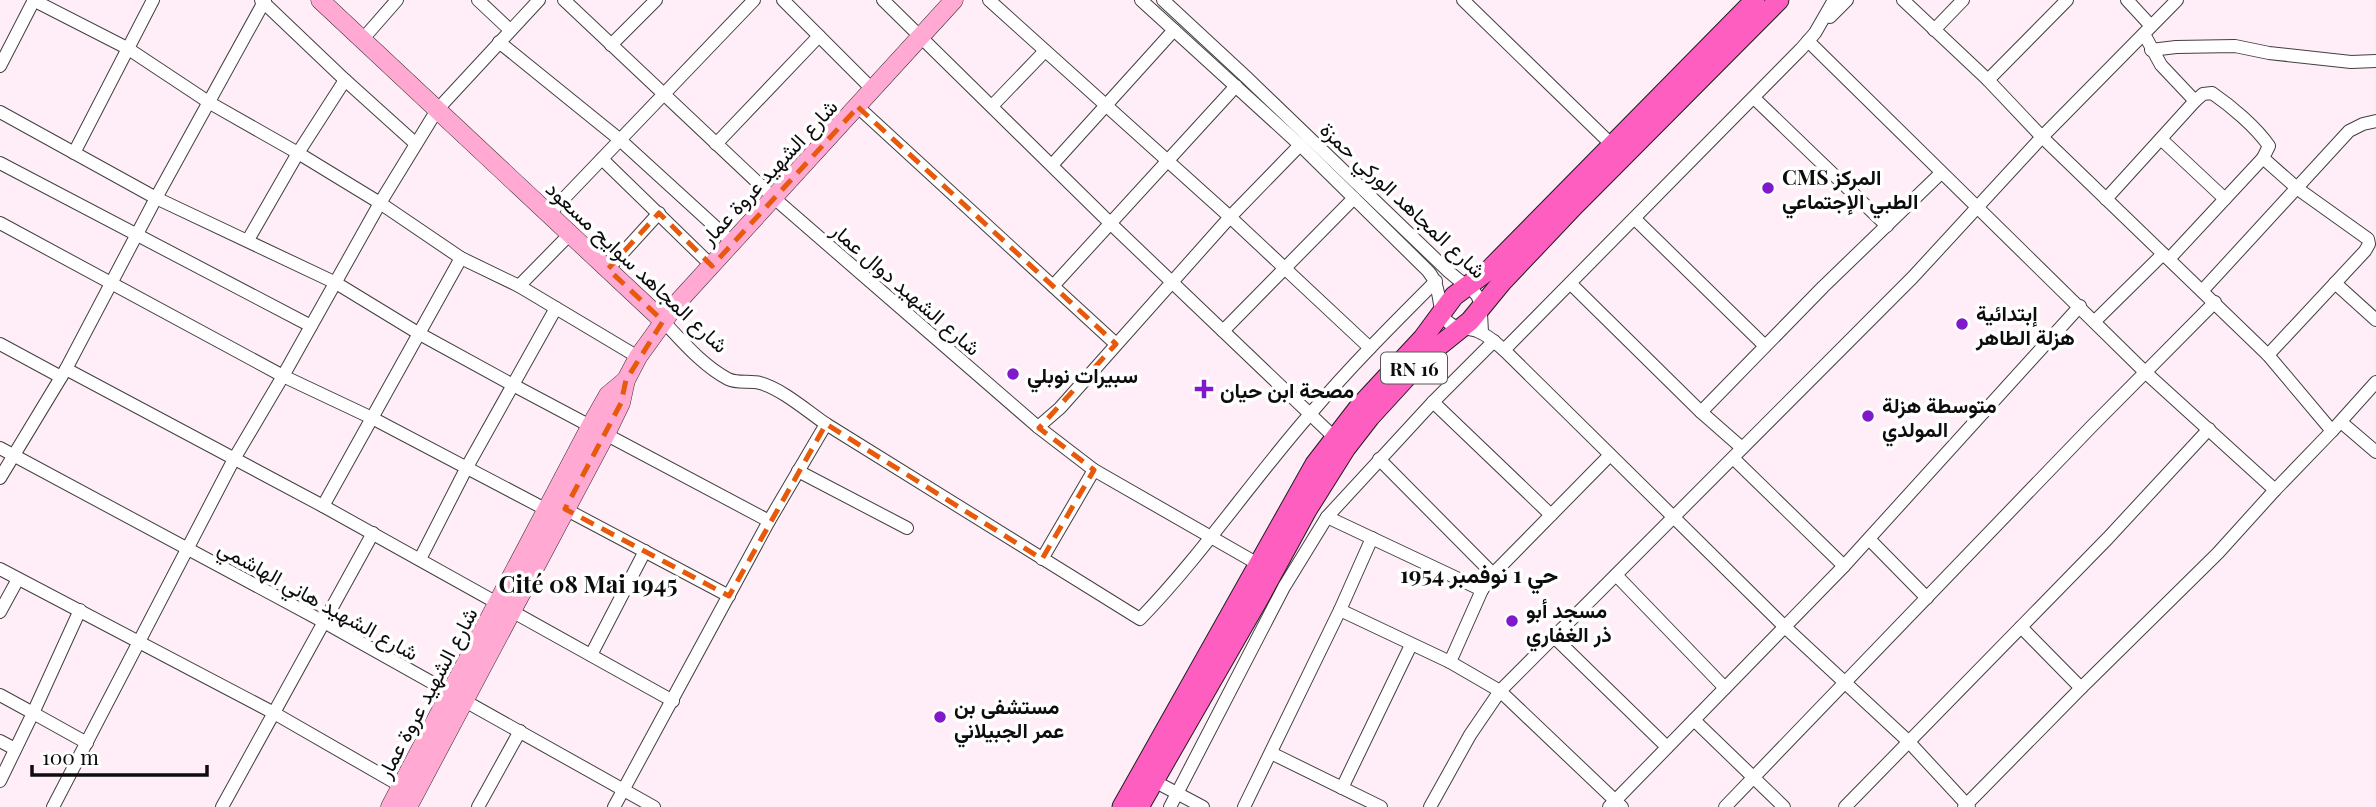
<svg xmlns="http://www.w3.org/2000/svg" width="2376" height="807" viewBox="0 0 2376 807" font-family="'Playfair Display',Vazirmatn,serif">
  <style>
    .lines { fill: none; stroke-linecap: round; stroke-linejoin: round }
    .street-casing { stroke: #404040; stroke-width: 14 }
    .secondary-casing { stroke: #2f2f2f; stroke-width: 19 }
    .primary-casing { stroke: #1e1e1e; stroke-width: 21 }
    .street { stroke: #fff; stroke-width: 12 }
    .secondary { stroke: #ffa9d3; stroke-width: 18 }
    .primary { stroke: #ff5ec1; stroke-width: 19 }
    .marked { fill: none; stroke: #e8590c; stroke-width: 5; stroke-dasharray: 14 9; stroke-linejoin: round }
    .poi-dot { fill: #8018cb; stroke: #fff; stroke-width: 2.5 }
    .labels { text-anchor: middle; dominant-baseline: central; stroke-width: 7; stroke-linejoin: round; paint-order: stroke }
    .shield { fill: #fff; stroke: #565656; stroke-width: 2 }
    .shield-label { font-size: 19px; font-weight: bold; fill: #0d0d0d }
    .street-label { font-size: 21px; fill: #0d0d0d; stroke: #fff }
    .poi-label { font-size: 21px; font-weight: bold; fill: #0d0d0d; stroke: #fff; text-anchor: start }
    .neighbourhood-label { font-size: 23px; font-weight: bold; fill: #0d0d0d; stroke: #fff }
    .quarter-label { font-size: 24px; font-weight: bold; fill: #0d0d0d; stroke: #fff }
  </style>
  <rect width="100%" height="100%" fill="#ffeef8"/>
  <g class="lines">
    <g class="street-casing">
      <g id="street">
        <polyline points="33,0 127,48 210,103 298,153 380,203 461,258 519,286 638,357"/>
        <polyline points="261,0 345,80 416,144"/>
        <polyline points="478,0 510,30"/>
        <polyline points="564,0 774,198 1038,427 1094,470 1258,564"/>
        <polyline points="783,0 873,90"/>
        <polyline points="883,0 1109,222 1334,437"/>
        <polyline points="989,0 1230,217 1370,348"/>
        <path d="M1141 0 1300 145 1428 271C1443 288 1436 310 1447 321 1455 330 1467 327 1477 331 1488 335 1496 343 1504 350L1785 627 1909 742 1969 807"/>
        <path d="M1163 0 1246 77 1448 271C1481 300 1480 285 1482 333"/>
        <polyline points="1463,0 1612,145"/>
        <polyline points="1903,0 1988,80 2042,137 2268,355 2332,431 2275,490 2218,553 2081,688 1964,807"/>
        <polyline points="2127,0 2151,26"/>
        <polyline points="1830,17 1847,0"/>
        <polyline points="1934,30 1963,0"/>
        <path d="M2144 34 2161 65 2195 101 2203 94 2212 93C2231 106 2256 127 2269 146L2263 158 2298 189 2368 239 2369 244 2365 251 2268 355"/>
        <polyline points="362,40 397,0"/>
        <polyline points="1808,41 2145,372 2275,490"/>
        <polyline points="499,42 619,139 733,243"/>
        <polyline points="611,45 656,0"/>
        <polyline points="2151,50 2176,47 2235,46 2269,53 2351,62 2376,61"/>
        <polyline points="0,66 34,0"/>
        <polyline points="1988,80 2067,0"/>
        <polyline points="1754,98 1887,226"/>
        <polyline points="992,106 1045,51"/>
        <polyline points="858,107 1116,344"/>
        <polyline points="0,112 156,198 336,283 418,333 513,385 769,521"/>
        <polyline points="2161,139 2225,199"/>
        <polyline points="716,144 819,36"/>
        <polyline points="74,153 153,0"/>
        <polyline points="602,159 712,266"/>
        <polyline points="0,163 311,326"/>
        <polyline points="1052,165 1174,30"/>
        <polyline points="2106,199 2195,101"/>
        <polyline points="549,214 754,0"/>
        <polyline points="1635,219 1765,346"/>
        <polyline points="0,223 283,376 372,418 547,510"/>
        <polyline points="248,240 298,153 345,80"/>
        <polyline points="2169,259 2263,158"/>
        <polyline points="608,269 659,213"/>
        <polyline points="2335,283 2376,320"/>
        <polyline points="1571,284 1701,412 1742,448"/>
        <polyline points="519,286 570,234"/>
        <polyline points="1053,286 1236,86"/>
        <polyline points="2202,291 2349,131 2363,124 2376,121"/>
        <path d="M663 321C682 341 703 366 728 379 738 384 750 380 760 383 782 389 807 411 826 424L1140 619C1202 555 1252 480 1311 413 1350 367 1393 324 1436 281"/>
        <polyline points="2095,321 2163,254"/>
        <polyline points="1223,331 1354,198"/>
        <polyline points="0,344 61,377"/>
        <polyline points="1504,350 1801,49 1815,33 1834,0"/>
        <polyline points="66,369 323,506 673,701"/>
        <polyline points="1433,402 1551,515"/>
        <polyline points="1701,412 1823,287 1941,173"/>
        <polyline points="2341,422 2376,452"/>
        <polyline points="1038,427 1060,408 1230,217 1300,145"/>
        <polyline points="2332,431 2376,382"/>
        <polyline points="0,448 324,622 654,807"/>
        <polyline points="1610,455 1493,574 1482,590 1450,662 1500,691 1622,807"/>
        <polyline points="1733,458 1844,566"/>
        <polyline points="1379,459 1493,574"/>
        <polyline points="798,471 907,528"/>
        <polyline points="0,478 66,369 156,198 265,0"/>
        <polyline points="323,506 461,258"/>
        <polyline points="565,509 729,596"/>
        <polyline points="1327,517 1482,590"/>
        <polyline points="1869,539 1927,598"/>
        <polyline points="420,559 467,467 556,308"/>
        <polyline points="1042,559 1094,470"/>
        <polyline points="0,569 274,713 401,786"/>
        <polyline points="1616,575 1725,688"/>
        <polyline points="80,610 33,713 87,743"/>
        <polyline points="1340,610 1450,662"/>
        <polyline points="0,612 18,579"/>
        <polyline points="2021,627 2081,688"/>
        <polyline points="1553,636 1667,747"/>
        <polyline points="591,655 645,551"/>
        <polyline points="0,695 33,713 0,781"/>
        <polyline points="1694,720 1784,807"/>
        <polyline points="0,741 15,749"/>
        <polyline points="1271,753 1381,807"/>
        <polyline points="1154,781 1203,807"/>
        <polyline points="1342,788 1411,645"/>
        <polyline points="53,807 234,459 283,376 380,203 437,110 539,0"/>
        <polyline points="222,807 373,533"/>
        <polyline points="478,807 520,731"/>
        <polyline points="614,807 769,521 826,424"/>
        <polyline points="1170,807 1284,587 1327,517 1433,402 1494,341"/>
        <polyline points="1244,807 1340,610 1372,538"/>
        <polyline points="1430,807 1470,735 1500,691 1913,277 2042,137 2177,0"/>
        <polyline points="1609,807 1844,566 2080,306"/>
        <polyline points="1725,807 2091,427 2215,302"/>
        <polyline points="1845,807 2108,538 2209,429"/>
      </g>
    </g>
    <g class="secondary-casing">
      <g id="secondary">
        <polyline points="320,0 663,321"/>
        <polyline points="390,807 591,425 608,395 626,380"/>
        <polyline points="408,807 606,434 621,403 626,380 638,357 677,303 954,0"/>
      </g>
    </g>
    <g class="primary-casing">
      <g id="primary">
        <polyline points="1122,807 1315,464 1359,407 1423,338 1454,296 1489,270 1755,0"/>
        <polyline points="1139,807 1258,600 1307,510 1346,448 1370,417 1425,357 1470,321 1502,282 1575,205 1779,0"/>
      </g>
    </g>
    <use href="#street" class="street"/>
    <use href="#secondary" class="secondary"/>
    <use href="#primary" class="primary"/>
  </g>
  <path class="marked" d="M858 107 1116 344 1039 428 1094 470 1042 559 826 424 729 596 565 509 621 403 626 380 663 321 608 269 659 213 712 266Z"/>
  <g class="poi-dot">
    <circle cx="1768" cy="188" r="7"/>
    <circle cx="1962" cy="324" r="7"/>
    <circle cx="1013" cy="374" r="7"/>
    <path d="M1200.5 378.5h7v7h7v7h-7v7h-7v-7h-7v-7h7z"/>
    <circle cx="1868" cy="416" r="7"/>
    <circle cx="1512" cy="621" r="7"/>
    <circle cx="940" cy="717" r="7"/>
  </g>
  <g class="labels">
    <rect class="shield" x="1381" y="352.5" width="66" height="31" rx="5"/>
    <g class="shield-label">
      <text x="1414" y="368">RN 16</text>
    </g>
    <g class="street-label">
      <text transform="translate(768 171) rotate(-47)">شارع الشهيد عروة عمار</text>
      <text transform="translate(1404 199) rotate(43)">شارع المجاهد الوركي حمزة</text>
      <text transform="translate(638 266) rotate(43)">شارع المجاهد سوايح مسعود</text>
      <text transform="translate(907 288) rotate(41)">شارع الشهيد دوال عمار</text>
      <text transform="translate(319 599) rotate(29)">شارع الشهيد هاني الهاشمي</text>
      <text transform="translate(426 692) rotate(-62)">شارع الشهيد عروة عمار</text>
    </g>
    <g class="poi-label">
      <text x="1782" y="176">CMS المركز<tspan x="1782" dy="24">الطبي الإجتماعي</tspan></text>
      <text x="1976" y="312">إبتدائية<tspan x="1976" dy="24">هزلة الطاهر</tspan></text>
      <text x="1027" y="374">سبيرات نوبلي</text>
      <text x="1220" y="389">مصحة ابن حيان</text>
      <text x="1882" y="404">متوسطة هزلة<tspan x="1882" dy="24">المولدي</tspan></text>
      <text x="1526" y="609">مسجد أبو<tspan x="1526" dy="24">ذر الغفاري</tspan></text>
      <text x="954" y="705">مستشفى بن<tspan x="954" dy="24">عمر الجبيلاني</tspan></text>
    </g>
    <g class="neighbourhood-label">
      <text x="1479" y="573">حي 1 نوفمبر 1954</text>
    </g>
    <g class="quarter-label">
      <text x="588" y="583">Cité 08 Mai 1945</text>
    </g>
  </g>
  <path d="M32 765v10h175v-10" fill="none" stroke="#0d0d0d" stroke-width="3.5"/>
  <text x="42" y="765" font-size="21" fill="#0d0d0d" stroke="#ffffff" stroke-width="5" paint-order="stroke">100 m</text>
</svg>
